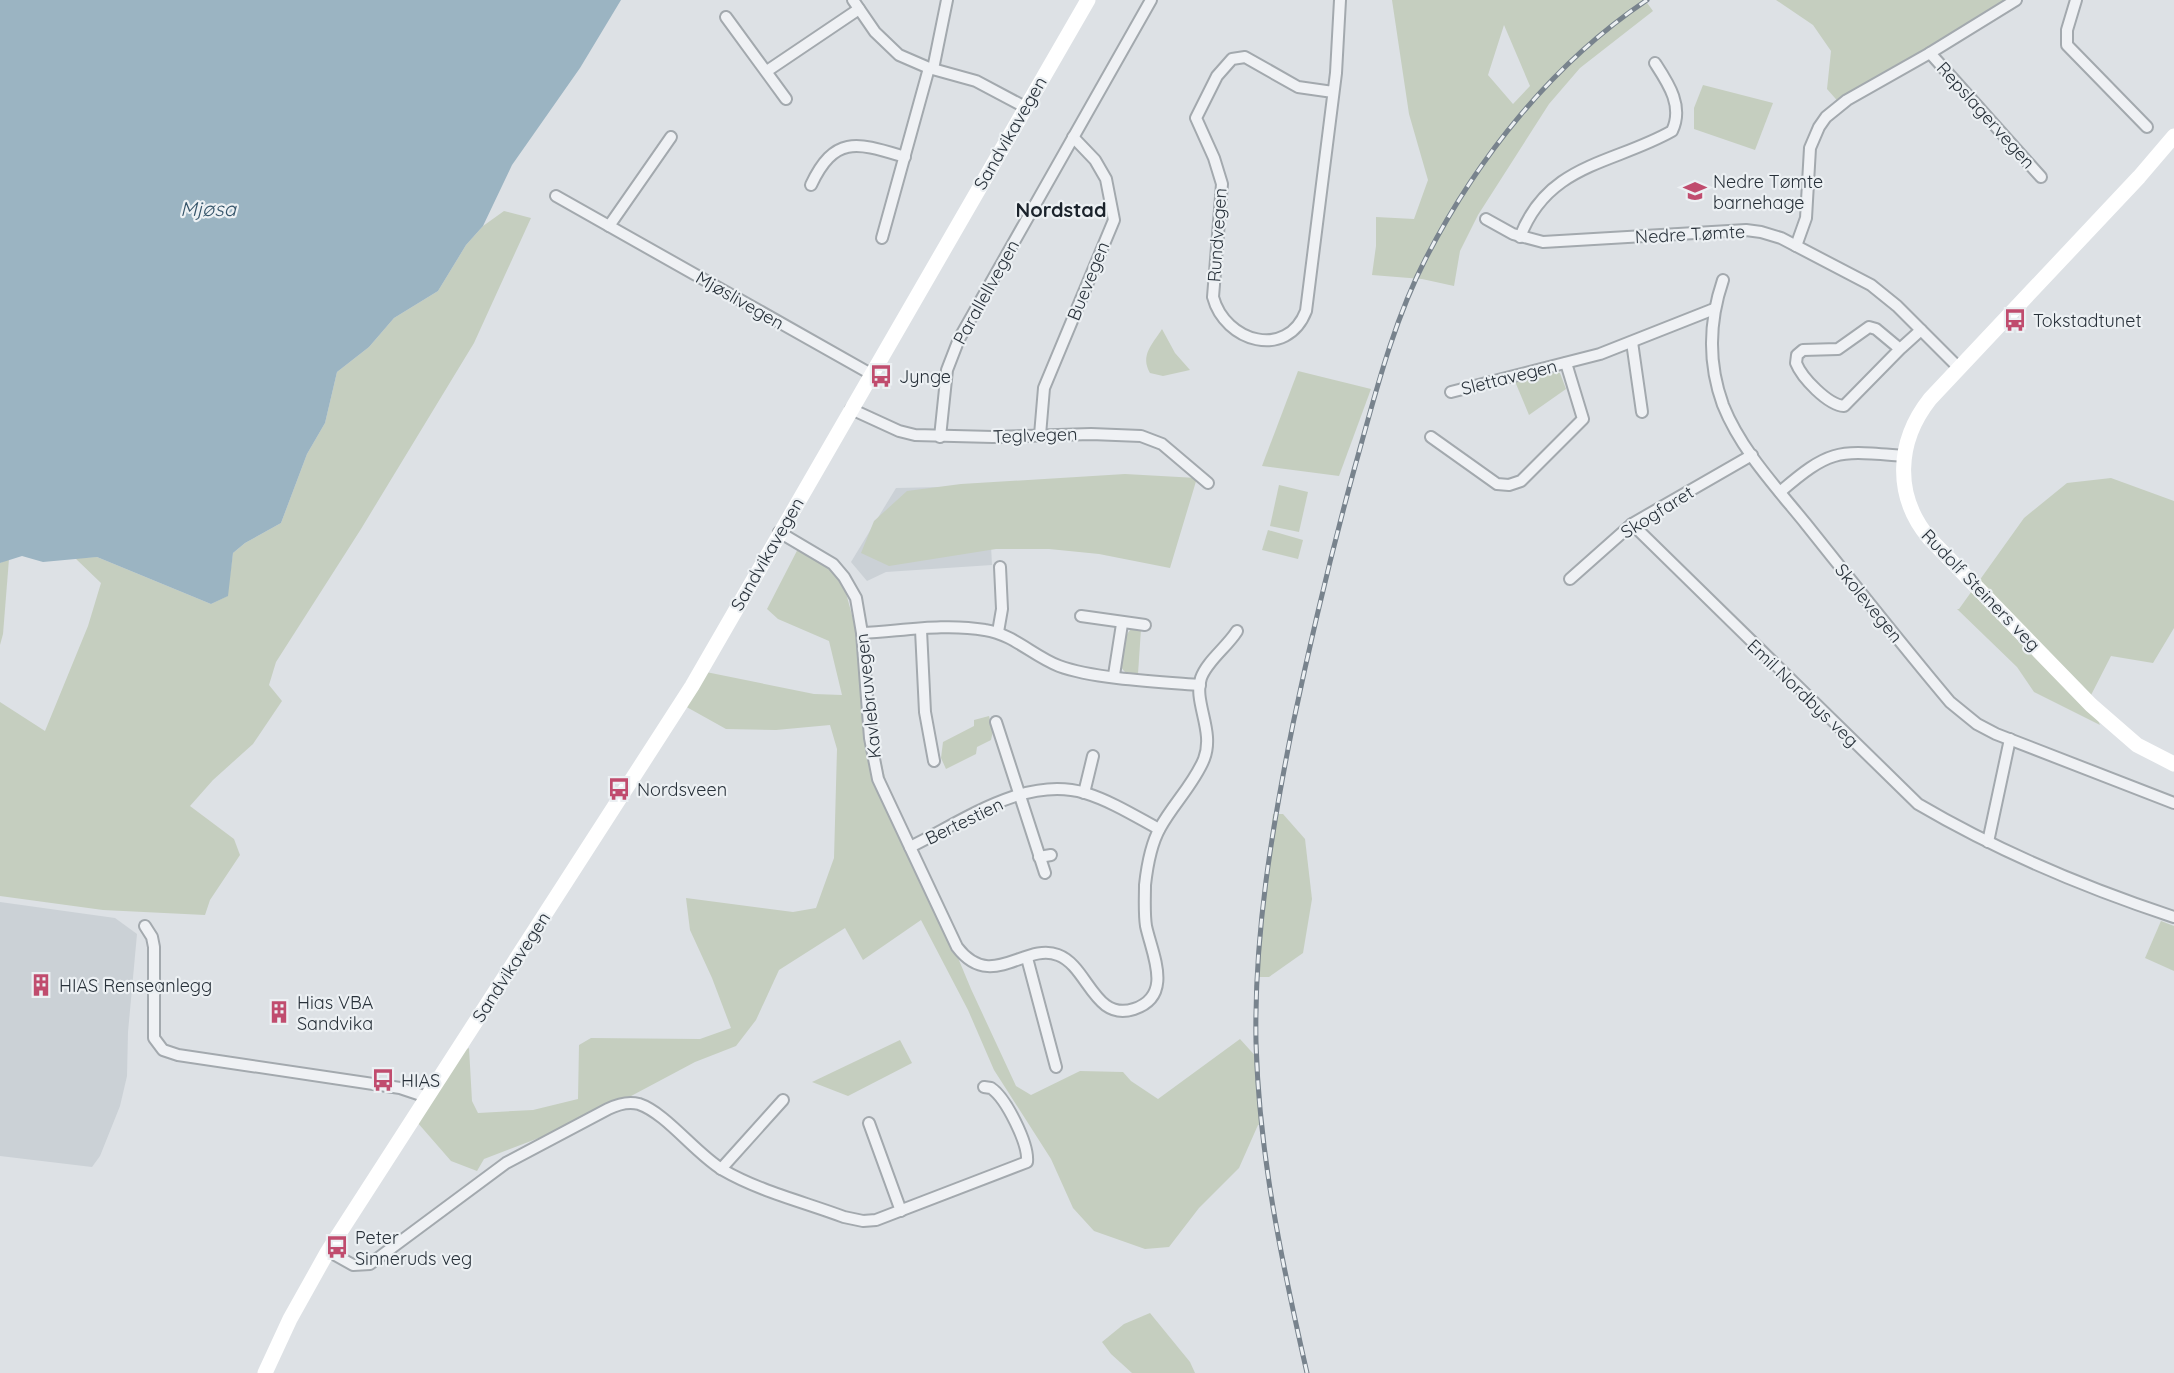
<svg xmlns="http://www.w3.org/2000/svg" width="2174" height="1373" viewBox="0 0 2174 1373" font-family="Quicksand,sans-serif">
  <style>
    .built { fill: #cbd1d6 }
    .green { fill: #c5cebf; fill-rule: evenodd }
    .water { fill: #9bb4c2 }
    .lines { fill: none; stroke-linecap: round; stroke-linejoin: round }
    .street-casing { stroke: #a3a9ae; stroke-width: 14 }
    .street { stroke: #eff1f4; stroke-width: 10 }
    .secondary { stroke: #fff; stroke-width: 15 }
    .rail-casing { stroke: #78838d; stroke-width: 5 }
    .rail { stroke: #ecf0f3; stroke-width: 3; stroke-dasharray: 9; stroke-linecap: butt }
    .labels { text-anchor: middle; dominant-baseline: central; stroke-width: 4.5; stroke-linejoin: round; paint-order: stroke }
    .street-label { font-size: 18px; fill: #28313a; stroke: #ecf0f3 }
    .poi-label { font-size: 18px; fill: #28313a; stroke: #ecf0f3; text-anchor: start }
    .water-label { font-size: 20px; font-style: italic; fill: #36556a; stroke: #ecf0f3 }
    .neighbourhood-label { font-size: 20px; font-weight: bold; fill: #1a222b; stroke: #ecf0f3 }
  </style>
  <rect width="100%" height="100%" fill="#dde1e5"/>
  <g class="built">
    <polygon points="988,486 992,565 886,572 867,581 851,562 896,488"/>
    <polygon points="0,902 115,918 137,934 128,1032 127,1076 120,1106 100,1156 92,1167 0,1156"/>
  </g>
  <g class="green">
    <path d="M1392 0H1645L1653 11 1580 68 1549 104 1478 215 1460 251 1454 286 1422 279 1372 275 1376 246V217L1414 219 1428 180 1409 114ZM1504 25 1530 86 1513 104 1488 75Z"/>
    <polygon points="1776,0 2010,0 1842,106 1827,89 1831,51 1813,25"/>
    <polygon points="1703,85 1773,103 1755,150 1694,129 1694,108"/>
    <polygon points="504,211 531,218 474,343 361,529 276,662 269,685 282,701 253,744 213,780 190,806 234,839 240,855 210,900 205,915 103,910 0,896 0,702 45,731 88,626 101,583 75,558 97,557 211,604 227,596 233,553 245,543 281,523 307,454 325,423 337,372 369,347 394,318 438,291 466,245 483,226"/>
    <path d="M1162 329 1175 353 1190 370 1163 376 1150 373C1140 355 1152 345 1162 329Z"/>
    <polygon points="1550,370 1560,373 1566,389 1529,415 1514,379"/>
    <polygon points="1298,371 1371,389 1339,476 1262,466"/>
    <polygon points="1125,474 1197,478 1170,568 1099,554 1049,549 996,549 889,566 861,553 874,521 907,491 961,484"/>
    <polygon points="2111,478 2174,501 2174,628 2153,663 2111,656 2089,699 2100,725 2034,692 2017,667 1957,609 1959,609 2024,518 2067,483"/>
    <polygon points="1279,485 1308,492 1299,532 1270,526"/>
    <polygon points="1268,530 1303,540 1298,559 1262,550"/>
    <polygon points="802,541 839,567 856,630 863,684 888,790 971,989 1016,1086 1031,1095 1080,1071 1123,1072 1131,1081 1158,1099 1240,1039 1259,1060 1262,1120 1264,1124 1258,1125 1239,1168 1199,1208 1169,1247 1145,1249 1094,1231 1073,1208 1051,1159 994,1070 968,1010 921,920 863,960 845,928 779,970 756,1020 736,1046 695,1062 586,1120 484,1159 477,1171 451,1161 417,1122 457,1053 469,1048 472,1101 478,1113 533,1110 578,1099 579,1045 591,1038 700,1039 731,1028 712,978 690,930 686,898 793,912 816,908 834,858 837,749 830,725 776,730 726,729 683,705 706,672 814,694 842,695 829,641 778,619 767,609"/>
    <polygon points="9,559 3,634 0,645 0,563"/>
    <path d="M1131 629H1141L1138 674 1125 672C1114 662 1122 639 1131 629Z"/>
    <polygon points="989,716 993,731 991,740 977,747 976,754 946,769 941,758 943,742 974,726 974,720"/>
    <polygon points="1273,814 1283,814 1305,839 1312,899 1303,953 1269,977 1259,977 1261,915"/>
    <polygon points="2161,921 2174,926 2174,971 2145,958"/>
    <polygon points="900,1040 912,1063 848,1096 812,1082"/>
    <polygon points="1150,1313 1190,1362 1195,1373 1132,1373 1111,1354 1102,1342 1124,1324"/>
  </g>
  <polygon class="water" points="0,0 621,0 580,68 512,165 483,226 466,245 438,291 394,318 369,347 337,372 325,423 307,454 281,523 245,543 233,553 228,596 211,604 97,557 43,562 22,556 0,563"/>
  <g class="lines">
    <g class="street-casing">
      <g id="street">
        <polyline points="853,0 875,32 899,55 929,68 976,81 1025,107"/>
        <polyline points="2076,0 2067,30 2067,45 2147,127"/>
        <polyline points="726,17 786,99"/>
        <polyline points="1930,53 2041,177"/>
        <polyline points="933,69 947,0"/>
        <polyline points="767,71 859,9"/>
        <path d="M1333 92 1298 87 1245 57 1232 59 1217 76 1196 118 1214 158 1222 184 1213 297C1225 342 1287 360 1306 311L1336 73 1340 0"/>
        <path d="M811 185C835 134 858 143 905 157"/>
        <polyline points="556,196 871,374"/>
        <polyline points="1486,219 1513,234 1543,242 1746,230 1761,232 1781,238 1871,285 1897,306 1959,368"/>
        <polyline points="609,226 671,137"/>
        <path d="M1520 237C1548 163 1614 164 1672 131 1684 106 1668 83 1655 63"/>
        <polyline points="882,238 929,68"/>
        <polyline points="1796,246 1806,218 1810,148 1819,127 1826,117 1847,100 1930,53 2016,0"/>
        <path d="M1723 280C1709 321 1708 364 1723 405 1741 450 1776 487 1806 524 1854 584 1901 644 1950 702L1977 724 1996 734 2174 803"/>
        <polyline points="1632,342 1642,412"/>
        <path d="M1900 349 1844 406C1828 405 1802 378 1796 363L1797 355 1803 350 1838 349 1869 327 1876 329 1900 349 1921 330"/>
        <polyline points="1451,392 1600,354 1714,309"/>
        <polyline points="851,409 899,431 915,435 993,437 1091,434 1141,436 1162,444 1208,483"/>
        <polyline points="1040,435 1044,388 1114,220 1106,179 1095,160 1073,137"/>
        <polyline points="940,437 947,370 959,339 1151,0"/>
        <polyline points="1431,437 1497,484 1509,485 1521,481 1583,419 1566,363"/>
        <path d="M1780 492C1832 447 1839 451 1904 456"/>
        <path d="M1632 524 1918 804C1998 851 2086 888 2174 917"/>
        <path d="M779 532 833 564 844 577 856 598 862 633 870 738 878 779 957 947C991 992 1025 942 1058 955 1088 966 1094 1022 1134 1009 1174 996 1152 954 1146 926 1144 913 1145 898 1145 885 1147 867 1151 844 1160 828 1173 804 1194 784 1204 759 1215 731 1193 702 1201 678 1207 661 1227 647 1237 631"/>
        <polyline points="1570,579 1632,524 1752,455"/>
        <polyline points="1081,616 1145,625"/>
        <polyline points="921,630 925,712 934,761"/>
        <polyline points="998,632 1002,609 1000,567"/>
        <path d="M862 633C902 631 945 623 985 630 1013 634 1033 656 1059 666 1094 679 1161 682 1200 685"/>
        <polyline points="1114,675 1122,624"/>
        <polyline points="996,722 1045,873"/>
        <polyline points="1084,793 1093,756"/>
        <polyline points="1988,842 2010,739"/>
        <path d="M910 847C962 822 1025 775 1085 793 1111 801 1135 816 1159 829"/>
        <polyline points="1039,857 1051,855"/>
        <polyline points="145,926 152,937 154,947 154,1038 163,1050 178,1055 400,1088 427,1097"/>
        <polyline points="1027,958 1056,1067"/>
        <polyline points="869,1123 901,1211"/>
        <polyline points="721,1169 783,1100"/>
        <path d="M328 1251 353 1265 370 1264 506 1163 608 1109C618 1104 628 1101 639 1104 666 1113 696 1154 723 1170 759 1191 804 1202 844 1217L863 1221 876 1220 1027 1162C1029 1144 1006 1098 991 1088L984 1087"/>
      </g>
    </g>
    <use href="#street" class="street"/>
    <g class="secondary">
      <path d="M2174 136 2139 177 1930 399C1896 442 1894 496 1929 538L2091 705 2137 745 2174 764"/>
      <polyline points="265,1373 290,1319 328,1251 692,686 1088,0"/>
    </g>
    <g class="rail-casing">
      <path id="rail" d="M1307 1373C1282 1263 1259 1155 1256 1042 1254 935 1272 828 1293 724 1311 638 1331 554 1354 470 1374 399 1392 324 1426 258 1478 157 1552 64 1647 0"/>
    </g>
    <use href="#rail" class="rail"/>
  </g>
  <defs>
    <g id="school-bare" transform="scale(1.8)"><path d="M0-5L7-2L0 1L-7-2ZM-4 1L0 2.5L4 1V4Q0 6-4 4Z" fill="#c04c6e" stroke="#ecf0f3" stroke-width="2.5" paint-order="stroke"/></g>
    <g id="bus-bare" transform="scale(1.8)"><path d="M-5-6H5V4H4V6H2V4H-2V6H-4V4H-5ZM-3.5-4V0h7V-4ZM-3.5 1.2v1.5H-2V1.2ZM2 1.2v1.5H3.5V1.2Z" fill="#c04c6e" stroke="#ecf0f3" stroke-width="2.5" paint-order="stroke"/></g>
    <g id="building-bare" transform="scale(1.8)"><path d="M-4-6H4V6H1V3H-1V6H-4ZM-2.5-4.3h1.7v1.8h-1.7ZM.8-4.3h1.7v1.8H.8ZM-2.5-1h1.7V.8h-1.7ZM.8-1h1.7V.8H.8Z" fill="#c04c6e" stroke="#ecf0f3" stroke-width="2.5" paint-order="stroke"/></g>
  </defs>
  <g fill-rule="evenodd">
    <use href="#school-bare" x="1695" y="191"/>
    <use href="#bus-bare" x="2015" y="320"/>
    <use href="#bus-bare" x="881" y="376"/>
    <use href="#bus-bare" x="619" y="789"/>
    <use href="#building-bare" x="41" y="985"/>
    <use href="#building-bare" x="279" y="1012"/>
    <use href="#bus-bare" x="383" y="1080"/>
    <use href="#bus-bare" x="337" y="1247"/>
  </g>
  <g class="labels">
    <g class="street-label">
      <text transform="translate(1986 115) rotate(48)">Repslagervegen</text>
      <text transform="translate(1010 133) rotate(-60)">Sandvikavegen</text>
      <text transform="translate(1690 234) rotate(-3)">Nedre Tømte</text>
      <text transform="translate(1217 235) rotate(-86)">Rundvegen</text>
      <text transform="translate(1088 281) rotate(-68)">Buevegen</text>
      <text transform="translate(986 292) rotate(-61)">Parallellvegen</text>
      <text transform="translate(740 300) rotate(30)">Mjøslivegen</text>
      <text transform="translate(1509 377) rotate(-14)">Slettavegen</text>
      <text transform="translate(1035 435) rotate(-2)">Teglvegen</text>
      <text transform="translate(1657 512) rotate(-32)">Skogfaret</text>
      <text transform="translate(767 554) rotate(-60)">Sandvikavegen</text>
      <text transform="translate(1981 590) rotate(46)">Rudolf Steiners veg</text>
      <text transform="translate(1869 603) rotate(51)">Skolevegen</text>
      <text transform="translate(1803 693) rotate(44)">Emil Nordbys veg</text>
      <text transform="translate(868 696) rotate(-96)">Kavlebruvegen</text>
      <text transform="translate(964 821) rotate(-26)">Bertestien</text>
      <text transform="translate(511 967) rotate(-57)">Sandvikavegen</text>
    </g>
    <g class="poi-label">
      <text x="1713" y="181">Nedre Tømte<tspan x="1713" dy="21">barnehage</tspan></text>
      <text x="2033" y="320">Tokstadtunet</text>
      <text x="899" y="376">Jynge</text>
      <text x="637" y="789">Nordsveen</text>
      <text x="59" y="985">HIAS Renseanlegg</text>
      <text x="297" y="1002">Hias VBA<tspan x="297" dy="21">Sandvika</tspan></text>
      <text x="401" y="1080">HIAS</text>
      <text x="355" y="1237">Peter<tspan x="355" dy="21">Sinneruds veg</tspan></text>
    </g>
    <g class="water-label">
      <text x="208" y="208">Mjøsa</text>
    </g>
    <g class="neighbourhood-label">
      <text x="1061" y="209">Nordstad</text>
    </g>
  </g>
</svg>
